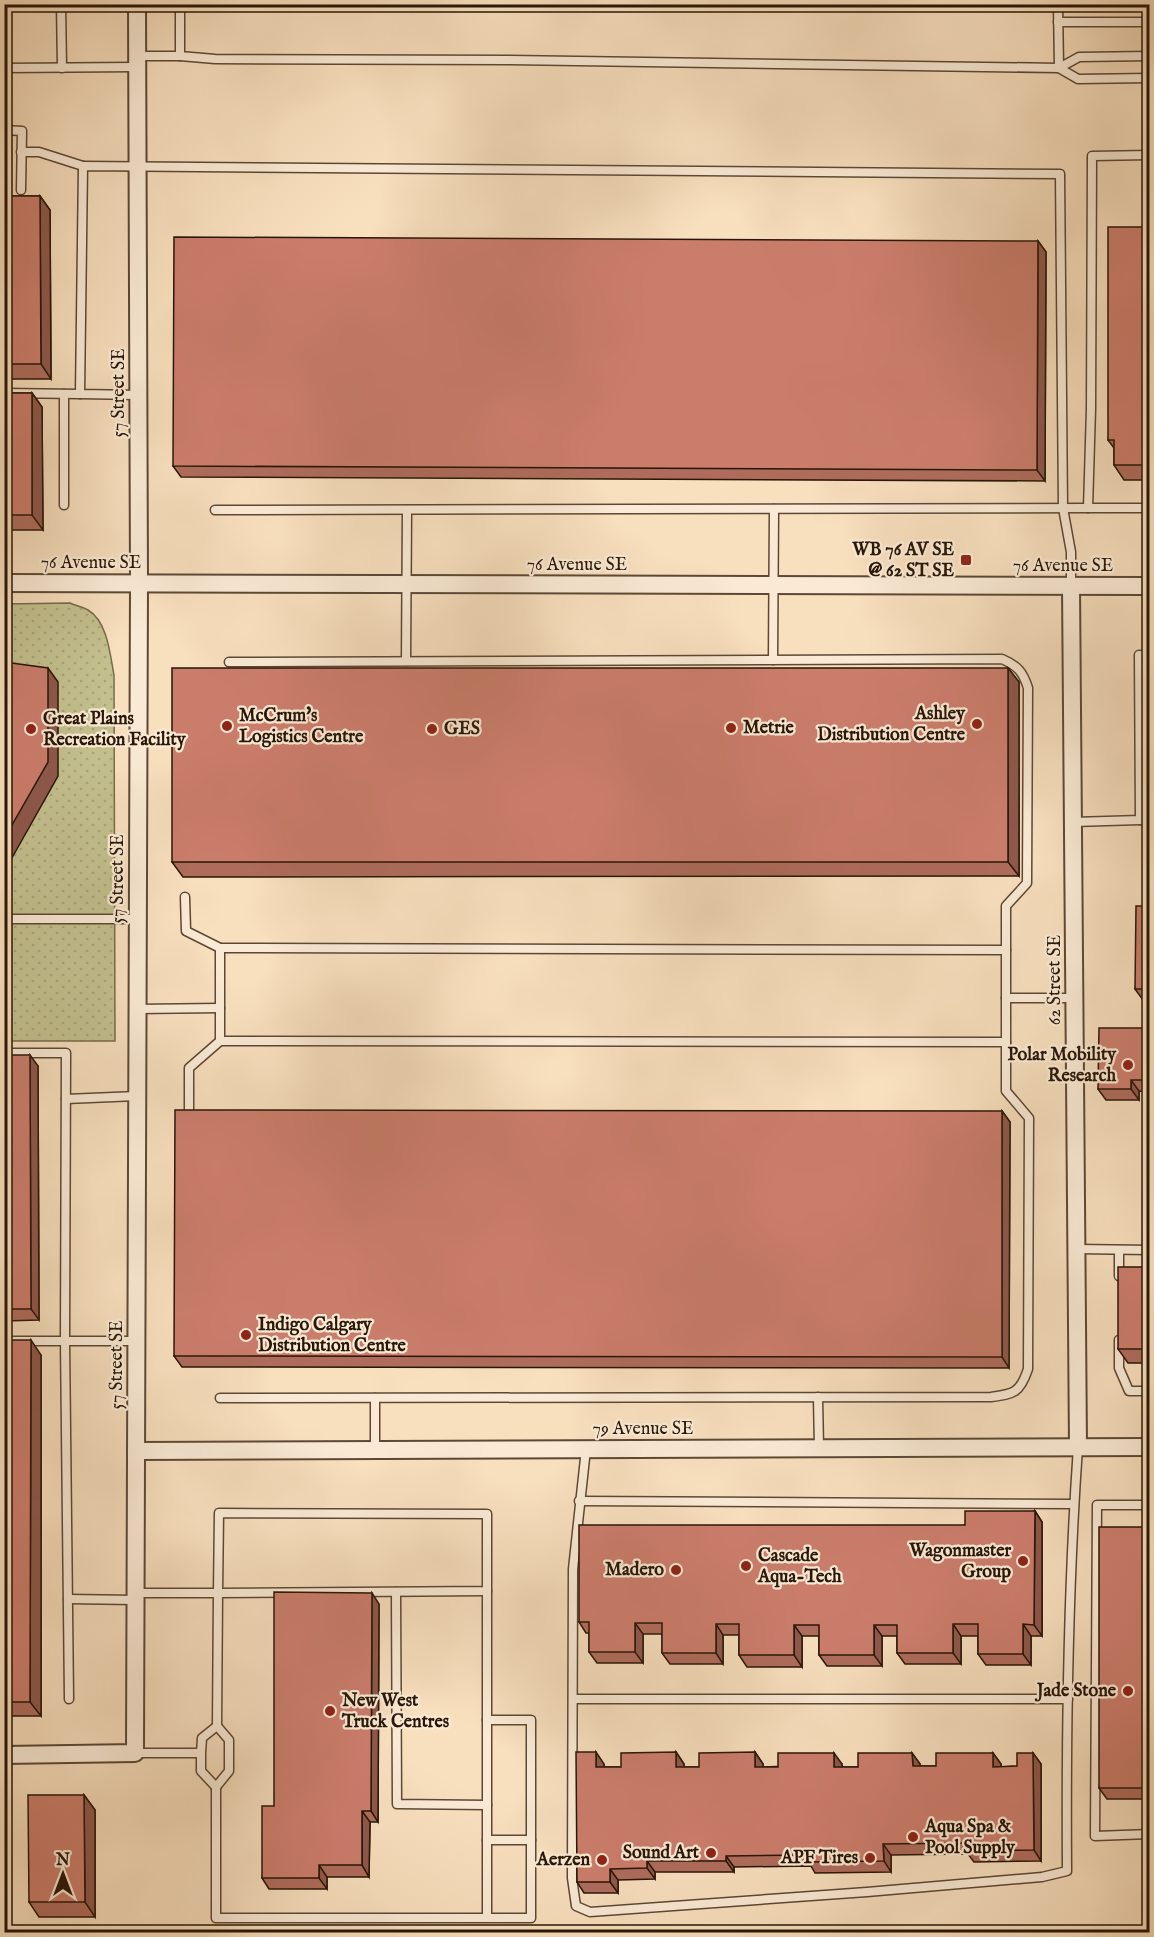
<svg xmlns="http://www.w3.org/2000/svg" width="1154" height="1937" viewBox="0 0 1154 1937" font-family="'IM FELL English',serif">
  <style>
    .park { fill: url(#park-dots); stroke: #766b4a; stroke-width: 1.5 }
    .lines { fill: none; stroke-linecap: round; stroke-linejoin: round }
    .service-casing { stroke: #5c4835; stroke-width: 11 }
    .minor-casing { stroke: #5c4835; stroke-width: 20 }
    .service { stroke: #faead5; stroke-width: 8 }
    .minor { stroke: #faead5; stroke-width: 16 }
    .wall { fill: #af6c5d; stroke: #281607; stroke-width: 1.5 }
    .shaded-wall { fill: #8e584c; stroke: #281607; stroke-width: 1.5 }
    .building { fill: #cb7d6c; stroke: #281607; stroke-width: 1.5 }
    .poi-dot { fill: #8f2418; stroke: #faead5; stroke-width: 2 }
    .labels { text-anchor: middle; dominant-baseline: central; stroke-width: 4.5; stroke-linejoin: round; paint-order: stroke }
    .street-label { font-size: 18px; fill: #281607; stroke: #faead5 }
    .poi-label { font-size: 18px; font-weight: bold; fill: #281607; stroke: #faead5; text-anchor: end }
  </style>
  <defs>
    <pattern id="park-dots" width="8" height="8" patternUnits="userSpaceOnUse" patternTransform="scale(1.5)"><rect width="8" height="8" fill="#c3c08e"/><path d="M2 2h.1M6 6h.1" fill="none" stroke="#a8a479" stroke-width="1.8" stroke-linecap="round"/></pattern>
  </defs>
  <rect width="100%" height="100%" fill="#f8dfbe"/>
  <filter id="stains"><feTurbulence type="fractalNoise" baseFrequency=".00333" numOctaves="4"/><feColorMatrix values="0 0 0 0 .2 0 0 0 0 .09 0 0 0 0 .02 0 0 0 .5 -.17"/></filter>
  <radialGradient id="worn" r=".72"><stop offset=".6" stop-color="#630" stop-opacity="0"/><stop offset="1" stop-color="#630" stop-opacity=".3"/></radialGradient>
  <path class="park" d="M70 603C76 606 83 607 88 610 108 622 110 655 114 675L115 1041H5L4 604Z"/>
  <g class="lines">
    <g class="service-casing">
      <g id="service">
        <polyline points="61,4 62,68"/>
        <polyline points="180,4 180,56 215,59 509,60 1059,68 1078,79 1150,78"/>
        <polyline points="1058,4 1059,68"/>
        <polyline points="1058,22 1150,22"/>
        <polyline points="137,56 180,56"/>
        <polyline points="4,68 137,67"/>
        <polyline points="1059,68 1079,57 1150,56"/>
        <polyline points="4,130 22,131 21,190"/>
        <polyline points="21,152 39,152 83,166"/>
        <polyline points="1150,155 1092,156 1091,409 1088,508 1150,508"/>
        <polyline points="4,393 80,394"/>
        <polyline points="64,394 64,505"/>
        <polyline points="138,395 80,394 83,166 1060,174 1063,508 1071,552 1071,586"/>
        <polyline points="215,510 1088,508"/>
        <polyline points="773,660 774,509"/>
        <polyline points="406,661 407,510"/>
        <polyline points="1140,820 1150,821"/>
        <polyline points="1073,822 1140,820 1139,655 1150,655"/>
        <polyline points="185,897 186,931 220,948"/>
        <polyline points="4,919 138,919"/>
        <polyline points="1006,998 1075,998"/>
        <polyline points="137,1009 220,1008"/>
        <polyline points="1006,1042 220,1041 220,948 1006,950"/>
        <polyline points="4,1053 66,1053 65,1341 69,1699"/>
        <polyline points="66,1099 137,1096"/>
        <polyline points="189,1113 189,1068 220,1041"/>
        <polyline points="1077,1249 1150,1250"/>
        <polyline points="1119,1250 1119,1276"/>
        <polyline points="1119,1340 1119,1368 1129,1391 1150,1391"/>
        <polyline points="4,1341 137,1341"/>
        <polyline points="818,1397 819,1448"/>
        <path d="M220 1398 991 1397C1014 1394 1020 1393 1028 1369L1029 1118 1006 1091V906L1027 883 1028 688C1023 672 1018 666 1002 659L229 662"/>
        <polyline points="375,1398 375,1450"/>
        <path d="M586 1449 573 1569 572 1878 576 1906 590 1912 867 1892 1042 1877 1067 1871C1066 1729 1068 1588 1078 1447"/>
        <polyline points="579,1501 1074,1504"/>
        <polyline points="1150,1505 1097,1505 1095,1836 1150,1834"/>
        <polygon points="219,1513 487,1514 487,1591 218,1593"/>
        <polyline points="487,1591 487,1720"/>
        <polyline points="396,1592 397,1804 487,1805"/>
        <polyline points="136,1593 218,1593 217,1726"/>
        <polyline points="68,1599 136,1600"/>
        <polyline points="573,1699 1068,1699"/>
        <polyline points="135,1753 201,1753 202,1738 217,1726 229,1740 229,1771 216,1787 201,1771 201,1753"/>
        <polyline points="216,1787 216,1918 531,1918 531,1720 487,1720 487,1918"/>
        <polyline points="487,1840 531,1840"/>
      </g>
    </g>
    <g class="minor-casing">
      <g id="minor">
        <polyline points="4,583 1150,586"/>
        <polyline points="1071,586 1078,1447"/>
        <polyline points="136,1451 1150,1447"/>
        <polyline points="4,1755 135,1753 139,583 137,4"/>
      </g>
    </g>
    <use href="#service" class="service"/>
    <use href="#minor" class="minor"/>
  </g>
  <g class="wall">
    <polygon points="4,196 40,196 50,210 51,379 4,379"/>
    <polygon points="1149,227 1149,480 1124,480 1114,465 1114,448 1108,440"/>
    <polygon points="1038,241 1046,252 1045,481 181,477 173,466"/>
    <polygon points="4,393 32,393 42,407 43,530 4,530"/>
    <polygon points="1008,668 1019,682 1019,876 183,877 172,862"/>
    <polygon points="1149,906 1149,1000 1143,1000 1135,989"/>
    <polygon points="1149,1028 1149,1092 1139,1091 1139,1100 1106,1100 1098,1089"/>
    <polygon points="4,1055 38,1066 39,1320 4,1321"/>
    <polygon points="1002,1111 1010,1122 1009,1368 182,1367 174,1356"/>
    <polygon points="1149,1267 1149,1363 1128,1363 1118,1349"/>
    <polygon points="4,1340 41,1355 41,1716 4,1716"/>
    <polygon points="1035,1511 1042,1522 1042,1636 1031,1636 1031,1665 986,1665 978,1654 978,1636 961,1636 961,1664 905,1664 897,1653 897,1636 882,1636 882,1666 827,1666 819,1655 819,1636 802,1636 802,1667 747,1667 739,1655 739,1635 723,1635 723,1664 670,1664 662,1653 662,1634 643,1634 643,1663 597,1663 589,1652 589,1633 586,1633 579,1622 965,1525"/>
    <polygon points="1149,1524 1149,1799 1107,1799 1099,1788 1146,1527"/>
    <polygon points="379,1604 378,1822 370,1822 369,1877 327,1877 327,1889 269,1889 262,1878 274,1806"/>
    <polygon points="676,1752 684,1764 684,1767 699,1767 755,1752 763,1764 763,1767 842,1764 842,1767 858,1767 912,1753 920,1764 920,1766 936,1766 993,1753 1001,1764 1001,1767 1017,1766 1033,1753 1041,1764 1041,1861 974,1862 968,1854 891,1855 891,1872 815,1873 811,1866 734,1867 734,1872 655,1872 655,1879 618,1880 618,1893 584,1893 577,1882 604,1764 604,1767 621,1767"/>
    <polygon points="84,1795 95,1810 95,1917 39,1917 29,1902"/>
  </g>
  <g class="shaded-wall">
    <polygon points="40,196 50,210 51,379 41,364"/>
    <polygon points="1038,241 1046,252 1045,481 1037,470"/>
    <polygon points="32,393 42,407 43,530 32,515"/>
    <polygon points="48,668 58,682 58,776 4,872 4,839"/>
    <polygon points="1008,668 1019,682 1019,876 1008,862"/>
    <polygon points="30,1055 38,1066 39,1320 31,1309"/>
    <polygon points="1131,1080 1139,1091 1139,1100 1131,1089"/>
    <polygon points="1002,1111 1010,1122 1009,1368 1002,1357"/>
    <polygon points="31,1340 41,1355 41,1716 30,1702"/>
    <polygon points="1035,1511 1042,1522 1042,1636 1034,1625"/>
    <polygon points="372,1593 379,1604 378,1822 371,1811"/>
    <polygon points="635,1623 643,1634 643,1663 635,1652"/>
    <polygon points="716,1624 723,1635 723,1664 716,1653"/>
    <polygon points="953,1624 961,1636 961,1664 953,1653"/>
    <polygon points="1023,1624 1031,1636 1031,1665 1023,1654"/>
    <polygon points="794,1625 802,1636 802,1667 794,1655"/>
    <polygon points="874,1625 882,1636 882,1666 874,1655"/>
    <polygon points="596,1752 604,1764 604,1778 596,1767"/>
    <polygon points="676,1752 684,1764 684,1778 676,1767"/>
    <polygon points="755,1752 763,1764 763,1778 755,1767"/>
    <polygon points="834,1753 842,1764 842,1778 834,1767"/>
    <polygon points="912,1753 920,1764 920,1777 913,1766"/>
    <polygon points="993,1753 1001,1764 1001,1778 993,1767"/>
    <polygon points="1033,1753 1041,1764 1041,1861 1034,1850"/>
    <polygon points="84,1795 95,1810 95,1917 85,1902"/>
    <polygon points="362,1811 370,1822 369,1877 362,1865"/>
    <polygon points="883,1844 891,1855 891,1872 884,1861"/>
    <polygon points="726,1856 734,1867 734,1872 726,1861"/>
    <polygon points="647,1861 655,1872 655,1879 647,1868"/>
    <polygon points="319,1865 327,1877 327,1889 319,1878"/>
    <polygon points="610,1869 618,1880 618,1893 610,1882"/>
  </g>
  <g class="building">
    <polygon points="4,196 40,196 41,364 4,364"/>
    <polygon points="1108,227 1149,227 1149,465 1114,465 1114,440 1108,440"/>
    <polygon points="174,237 1038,241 1037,470 173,466"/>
    <rect x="4" y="393" width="28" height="122"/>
    <polygon points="4,662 48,668 48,762 4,839"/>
    <rect x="172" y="668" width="836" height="194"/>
    <polygon points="1136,906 1149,906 1149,989 1135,989"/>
    <polygon points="1099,1028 1149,1028 1149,1080 1131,1080 1131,1089 1098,1089"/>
    <polygon points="4,1055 30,1055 31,1309 4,1309"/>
    <polygon points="175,1110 1002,1111 1002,1357 174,1356"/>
    <rect x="1118" y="1267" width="31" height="82"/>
    <polygon points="4,1340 31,1340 30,1702 4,1702"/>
    <polygon points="965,1511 1035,1511 1034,1625 1023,1624 1023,1654 978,1654 978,1624 953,1624 953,1653 897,1653 897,1625 874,1625 874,1655 819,1655 819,1625 794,1625 794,1655 739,1655 739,1624 716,1624 716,1653 662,1653 662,1623 635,1623 635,1652 589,1652 589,1622 579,1622 579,1525 965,1525"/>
    <polygon points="1146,1524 1149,1524 1149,1788 1099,1788 1099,1527 1146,1527"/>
    <polygon points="274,1592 372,1593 371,1811 362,1811 362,1865 319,1865 319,1878 262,1878 262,1806 274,1806"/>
    <polygon points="576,1752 596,1752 596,1767 621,1767 621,1753 676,1752 676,1767 699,1767 699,1753 755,1752 755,1767 778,1767 778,1753 834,1753 834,1767 858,1767 858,1753 912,1753 913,1766 936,1766 936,1753 993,1753 993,1767 1017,1766 1017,1753 1033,1753 1034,1850 966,1851 966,1843 883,1844 884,1861 808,1862 807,1855 726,1856 726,1861 647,1861 647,1868 610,1869 610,1882 577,1882"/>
    <polygon points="28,1795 84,1795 85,1902 29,1902"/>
  </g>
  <g class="poi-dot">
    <rect x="960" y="554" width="12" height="12" rx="3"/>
    <circle cx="977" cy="724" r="6"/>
    <circle cx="227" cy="726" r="6"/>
    <circle cx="731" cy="728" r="6"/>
    <circle cx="31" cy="729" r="6"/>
    <circle cx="432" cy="729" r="6"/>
    <circle cx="1128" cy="1065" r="6"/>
    <circle cx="246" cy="1335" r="6"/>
    <circle cx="1023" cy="1561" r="6"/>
    <circle cx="746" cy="1566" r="6"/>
    <circle cx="676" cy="1570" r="6"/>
    <circle cx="1128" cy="1691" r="6"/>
    <circle cx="330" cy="1711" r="6"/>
    <circle cx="913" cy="1837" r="6"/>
    <circle cx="711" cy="1853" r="6"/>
    <circle cx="870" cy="1858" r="6"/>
    <circle cx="602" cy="1860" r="6"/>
  </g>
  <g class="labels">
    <g class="street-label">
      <text transform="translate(119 393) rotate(-90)">57 Street SE</text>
      <text x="91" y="563">76 Avenue SE</text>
      <text x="577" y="565">76 Avenue SE</text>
      <text x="1063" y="566">76 Avenue SE</text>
      <text transform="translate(118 879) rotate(-90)">57 Street SE</text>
      <text transform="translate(1055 980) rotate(-90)">62 Street SE</text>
      <text transform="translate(117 1365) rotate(-90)">57 Street SE</text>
      <text x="643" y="1429">79 Avenue SE</text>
    </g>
    <g class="poi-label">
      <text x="954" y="550">WB 76 AV SE<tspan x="954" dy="21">@ 62 ST SE</tspan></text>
      <text x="965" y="714">Ashley<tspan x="965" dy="21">Distribution Centre</tspan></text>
      <text x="239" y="716" text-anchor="start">McCrum's<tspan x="239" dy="21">Logistics Centre</tspan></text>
      <text x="43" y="719" text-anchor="start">Great Plains<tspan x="43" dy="21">Recreation Facility</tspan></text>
      <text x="743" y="728" text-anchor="start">Metrie</text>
      <text x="444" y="729" text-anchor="start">GES</text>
      <text x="1116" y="1055">Polar Mobility<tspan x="1116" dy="21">Research</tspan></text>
      <text x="258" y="1325" text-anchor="start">Indigo Calgary<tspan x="258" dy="21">Distribution Centre</tspan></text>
      <text x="1011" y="1551">Wagonmaster<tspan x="1011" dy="21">Group</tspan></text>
      <text x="758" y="1556" text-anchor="start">Cascade<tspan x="758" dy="21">Aqua-Tech</tspan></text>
      <text x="664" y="1570">Madero</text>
      <text x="1116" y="1691">Jade Stone</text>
      <text x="342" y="1701" text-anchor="start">New West<tspan x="342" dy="21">Truck Centres</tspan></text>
      <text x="925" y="1827" text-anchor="start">Aqua Spa &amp;<tspan x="925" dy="21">Pool Supply</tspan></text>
      <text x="699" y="1853">Sound Art</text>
      <text x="858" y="1858">APF Tires</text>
      <text x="590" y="1860">Aerzen</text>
    </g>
  </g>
  <rect width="1154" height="1937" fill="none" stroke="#f8dfbe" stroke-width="24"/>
  <rect x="6" y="6" width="1142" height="1925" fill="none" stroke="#281607" stroke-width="3"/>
  <rect x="12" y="12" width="1130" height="1913" fill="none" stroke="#281607" stroke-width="1.5"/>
  <g transform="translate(63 1874)" stroke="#faead5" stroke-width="4.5" paint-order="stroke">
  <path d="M0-4.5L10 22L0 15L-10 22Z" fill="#281607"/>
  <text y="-9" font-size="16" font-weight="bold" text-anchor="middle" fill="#281607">N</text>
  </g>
  <rect width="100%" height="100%" filter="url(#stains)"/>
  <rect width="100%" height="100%" fill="url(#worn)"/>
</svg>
